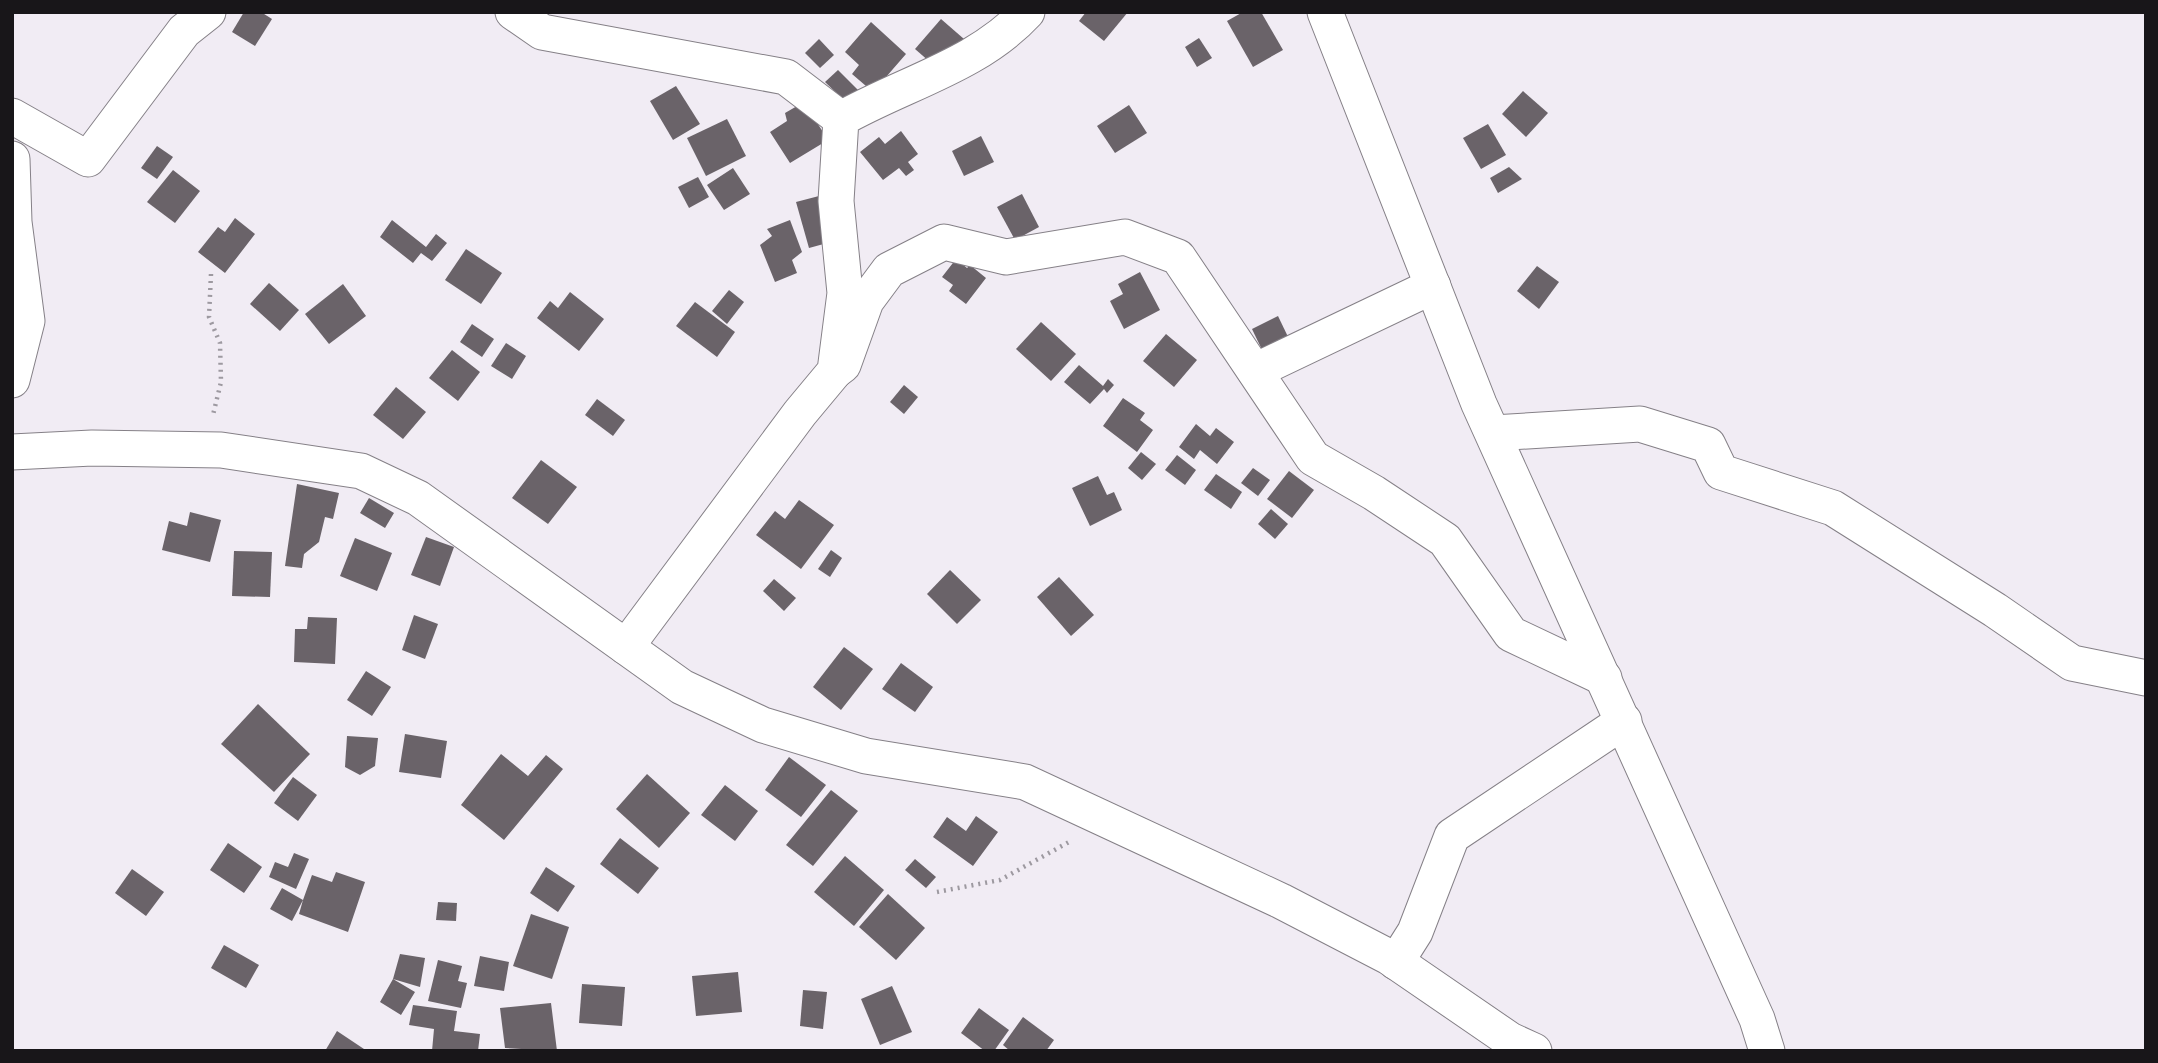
<svg xmlns="http://www.w3.org/2000/svg" width="2158" height="1063" viewBox="0 0 2158 1063" font-family="Lato,sans-serif">
  <style>
    .building { fill: #6a6369 }
    .lines { fill: none; stroke-linecap: round; stroke-linejoin: round }
    .street-casing { stroke: #858087; stroke-width: 37 }
    .path { stroke: #9d99a0; stroke-width: 4.5; stroke-dasharray: 2 5; stroke-linecap: butt }
    .street { stroke: #fff; stroke-width: 35 }
  </style>
  <rect width="100%" height="100%" fill="#f1ecf4"/>
  <g class="building">
    <polygon points="244,12 261,12 272,19 255,46 232,32"/>
    <polygon points="1086,12 1128,12 1104,41 1079,21"/>
    <polygon points="1243,12 1261,12 1283,50 1253,67 1227,21"/>
    <polygon points="941,19 964,39 938,69 915,49"/>
    <polygon points="871,22 906,54 873,92 852,74 859,65 845,52"/>
    <polygon points="1199,38 1212,58 1197,67 1185,47"/>
    <polygon points="819,39 834,55 820,68 805,53"/>
    <polygon points="838,70 860,92 848,104 825,82"/>
    <polygon points="676,86 700,124 673,140 650,101"/>
    <polygon points="1523,91 1548,113 1526,137 1502,114"/>
    <polygon points="804,102 828,140 790,163 770,132 787,121 785,113"/>
    <polygon points="1129,105 1147,133 1115,153 1097,126"/>
    <polygon points="727,119 746,156 706,176 687,138"/>
    <polygon points="1488,124 1506,155 1481,169 1463,138"/>
    <polygon points="901,131 918,154 908,162 914,170 906,176 899,168 883,180 860,152 879,137 885,144"/>
    <polygon points="981,136 994,162 964,176 952,151"/>
    <polygon points="157,146 173,157 157,179 141,168"/>
    <polygon points="1509,167 1522,179 1498,193 1490,178"/>
    <polygon points="733,168 750,194 724,210 707,185"/>
    <polygon points="173,170 200,191 175,223 147,202"/>
    <polygon points="698,177 709,197 689,208 678,187"/>
    <polygon points="1022,194 1039,227 1015,240 997,207"/>
    <polygon points="819,196 831,242 809,248 796,202"/>
    <polygon points="235,218 255,234 225,273 198,252 218,227 225,232"/>
    <polygon points="392,220 426,247 436,234 447,243 432,261 421,253 413,263 380,237"/>
    <polygon points="790,220 802,252 792,260 797,273 775,282 760,245 772,236 767,229"/>
    <polygon points="466,249 502,273 481,304 445,280"/>
    <polygon points="956,259 967,268 970,265 986,278 966,304 949,291 953,285 942,277"/>
    <polygon points="1537,266 1559,282 1539,309 1517,291"/>
    <polygon points="1140,272 1160,310 1124,329 1110,301 1123,294 1118,284"/>
    <polygon points="269,283 299,310 280,331 250,304"/>
    <polygon points="343,284 366,316 329,344 305,314"/>
    <polygon points="729,290 744,302 727,324 712,311"/>
    <polygon points="570,292 604,319 579,351 537,318 550,301 558,308"/>
    <polygon points="695,302 735,332 717,357 676,326"/>
    <polygon points="1278,316 1290,341 1264,354 1252,329"/>
    <polygon points="1041,322 1076,354 1051,381 1016,349"/>
    <polygon points="472,324 494,339 482,357 460,342"/>
    <polygon points="1166,334 1197,360 1174,387 1143,361"/>
    <polygon points="506,343 526,356 512,379 491,366"/>
    <polygon points="452,350 480,372 458,401 429,378"/>
    <polygon points="1079,365 1103,386 1108,379 1114,385 1107,393 1104,389 1090,404 1064,382"/>
    <polygon points="904,385 918,397 904,414 890,402"/>
    <polygon points="396,387 426,412 403,439 373,415"/>
    <polygon points="1123,398 1145,413 1140,420 1153,430 1137,452 1103,426"/>
    <polygon points="597,399 625,420 613,436 585,415"/>
    <polygon points="1196,424 1210,436 1216,428 1234,442 1217,464 1200,450 1194,459 1179,447"/>
    <polygon points="1141,452 1156,464 1142,480 1128,468"/>
    <polygon points="1177,455 1196,470 1185,485 1165,470"/>
    <polygon points="541,460 577,487 548,524 512,498"/>
    <polygon points="1253,468 1270,480 1258,496 1241,483"/>
    <polygon points="1289,471 1314,490 1292,518 1267,499"/>
    <polygon points="1216,474 1242,492 1231,509 1204,490"/>
    <polygon points="1098,476 1107,495 1114,492 1122,510 1090,526 1072,488"/>
    <polygon points="297,484 339,493 333,519 325,517 319,542 304,554 302,568 285,566"/>
    <polygon points="369,498 394,513 385,528 360,513"/>
    <polygon points="799,500 834,525 801,569 756,535 775,511 785,519"/>
    <polygon points="1271,509 1288,524 1275,539 1258,524"/>
    <polygon points="190,512 221,520 210,562 162,550 169,521 187,526"/>
    <polygon points="426,537 454,547 440,586 411,575"/>
    <polygon points="355,538 392,553 377,591 340,576"/>
    <polygon points="831,550 842,558 830,577 818,569"/>
    <polygon points="234,551 272,552 270,597 232,596"/>
    <polygon points="950,570 981,600 957,624 927,594"/>
    <polygon points="1059,577 1094,615 1071,636 1037,597"/>
    <polygon points="774,579 796,598 784,611 763,591"/>
    <polygon points="414,615 438,624 425,659 402,650"/>
    <polygon points="308,617 337,618 335,664 294,662 295,629 307,629"/>
    <polygon points="844,647 873,669 841,710 813,687"/>
    <polygon points="901,663 933,687 915,712 882,689"/>
    <polygon points="366,671 391,687 372,716 347,700"/>
    <polygon points="258,704 310,754 274,792 221,744"/>
    <polygon points="405,734 447,741 441,778 399,772"/>
    <polygon points="347,736 378,738 375,766 360,775 345,767"/>
    <polygon points="501,754 528,776 546,755 563,769 504,840 461,805"/>
    <polygon points="789,757 826,785 801,817 765,790"/>
    <polygon points="647,774 690,813 659,848 616,809"/>
    <polygon points="293,777 317,795 298,821 274,803"/>
    <polygon points="725,785 758,811 735,841 701,815"/>
    <polygon points="831,790 858,811 813,866 786,845"/>
    <polygon points="976,816 998,832 973,866 933,837 947,817 966,831"/>
    <polygon points="620,838 659,868 638,894 600,864"/>
    <polygon points="228,843 262,867 244,893 210,870"/>
    <polygon points="294,853 309,859 296,889 269,877 275,862 288,867"/>
    <polygon points="845,856 884,890 854,926 814,892"/>
    <polygon points="915,859 936,877 926,888 905,870"/>
    <polygon points="546,867 575,886 558,912 530,893"/>
    <polygon points="132,869 164,892 146,916 115,893"/>
    <polygon points="336,872 365,882 348,932 299,914 303,900 292,921 270,909 282,888 303,900 312,875 332,882"/>
    <polygon points="888,894 925,928 896,960 859,927"/>
    <polygon points="438,902 457,903 456,921 436,920"/>
    <polygon points="531,914 569,927 552,979 513,966"/>
    <polygon points="224,945 259,965 246,988 211,968"/>
    <polygon points="400,954 425,958 420,987 393,979 415,992 401,1015 380,1002 393,979"/>
    <polygon points="480,956 509,962 504,991 474,986"/>
    <polygon points="438,960 462,966 458,981 467,983 461,1008 428,1001"/>
    <polygon points="738,972 742,1012 696,1016 692,976"/>
    <polygon points="582,984 625,987 622,1026 579,1023"/>
    <polygon points="892,986 912,1032 880,1045 861,999"/>
    <polygon points="803,990 827,992 823,1029 800,1026"/>
    <polygon points="551,1003 557,1051 505,1048 500,1008"/>
    <polygon points="413,1005 457,1011 454,1031 480,1034 478,1051 432,1051 434,1029 409,1025"/>
    <polygon points="979,1008 1009,1030 994,1051 985,1051 961,1033"/>
    <polygon points="1023,1017 1054,1040 1046,1051 1010,1051 1003,1045"/>
    <polygon points="337,1031 367,1051 325,1051"/>
  </g>
  <g class="lines">
    <g class="street-casing">
      <g id="street">
        <polyline points="513,12 542,32 786,77 841,119"/>
        <polyline points="1325,12 1479,404 1757,1019 1767,1051"/>
        <polyline points="12,116 88,159 184,31 208,12"/>
        <polyline points="12,159 14,222 27,321 12,380"/>
        <polyline points="835,371 843,365 866,301 889,270 944,242 1006,257 1125,237 1178,257 1313,458 1374,493 1445,540 1511,634 1604,678"/>
        <polyline points="1255,371 1433,286"/>
        <polyline points="1493,433 1640,424 1708,445 1721,472 1833,508 1995,610 2072,663 2146,678"/>
        <polyline points="12,452 92,448 221,450 361,471 418,498 682,687 763,725 866,756 1025,782 1281,901 1389,957 1510,1040 1534,1051"/>
        <path d="M626 647 800 413 835 371 845 293 836 201 841 119C904 83 977 66 1027 12"/>
        <polyline points="1396,962 1415,932 1452,836 1624,721"/>
      </g>
    </g>
    <g class="path">
      <polyline points="211,274 209,317 220,343 221,382 213,415"/>
      <polyline points="937,892 1000,880 1069,842"/>
    </g>
    <use href="#street" class="street"/>
  </g>
  <rect width="2158" height="1063" fill="none" stroke="#181619" stroke-width="28"/>
</svg>
